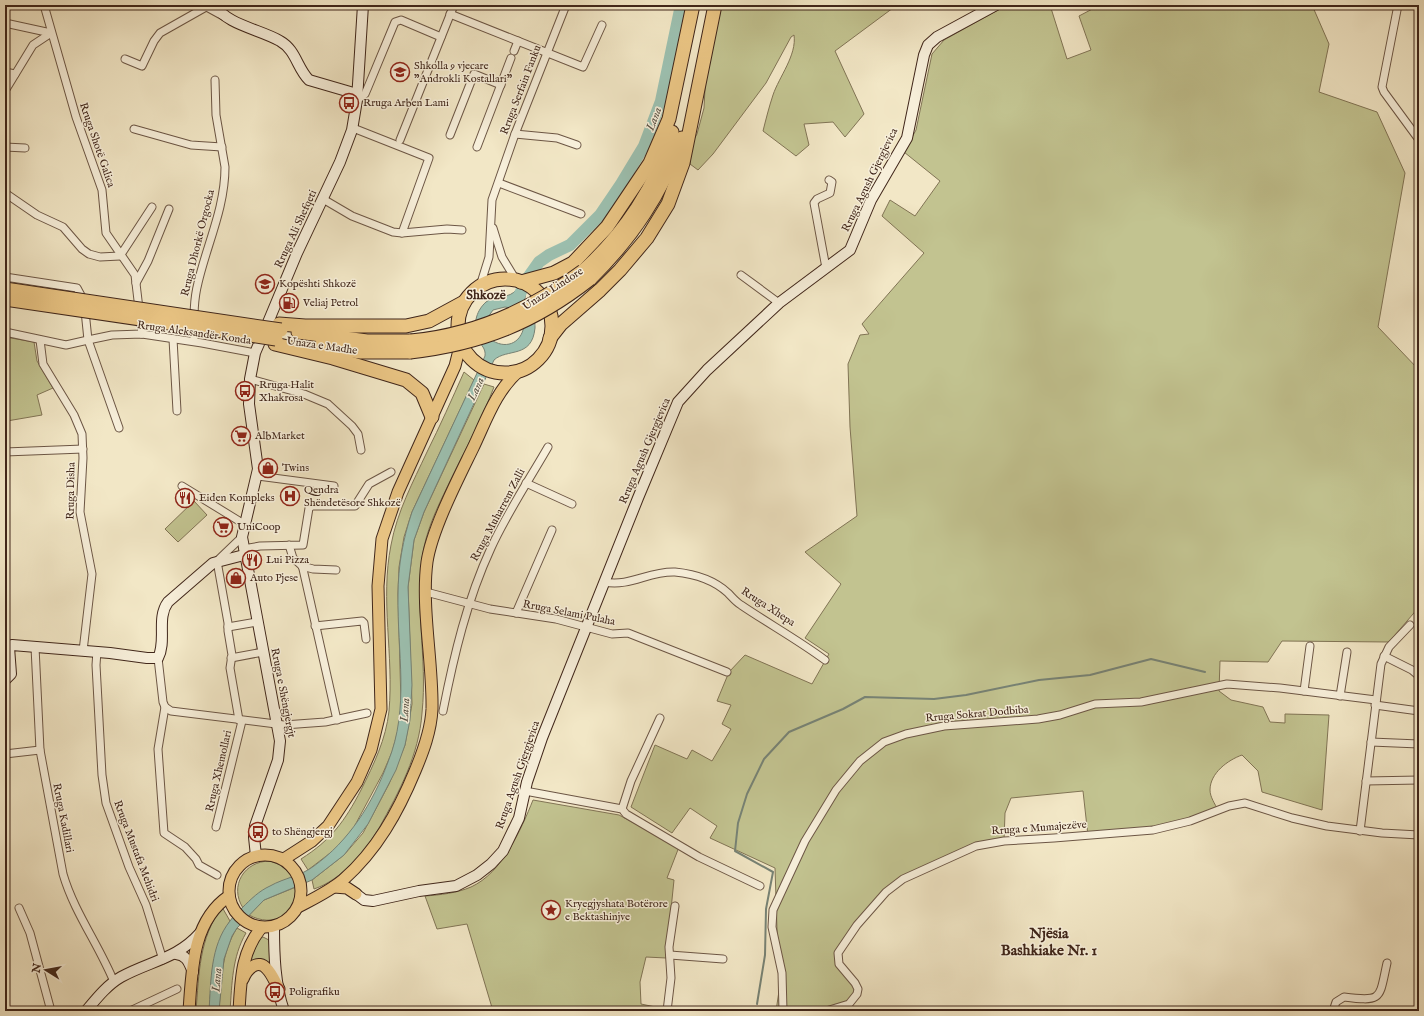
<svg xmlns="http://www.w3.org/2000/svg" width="1424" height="1016" viewBox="0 0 1424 1016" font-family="'IM FELL English',serif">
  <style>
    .green { fill: #c2c390; stroke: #817455 }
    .water { fill: #9cc0b0; stroke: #778274; fill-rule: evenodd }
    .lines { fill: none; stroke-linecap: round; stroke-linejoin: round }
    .stream { stroke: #778274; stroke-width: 2 }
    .river { stroke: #9cc0b0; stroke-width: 12 }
    .street-casing { stroke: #6c5645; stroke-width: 9 }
    .secondary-casing { stroke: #40261a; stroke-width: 12 }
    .primary-casing { stroke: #40261a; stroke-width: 13 }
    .highway-casing { stroke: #40261a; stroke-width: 15 }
    .street { stroke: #f7efda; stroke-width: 7 }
    .secondary { stroke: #f7efda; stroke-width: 10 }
    .primary { stroke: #e9c483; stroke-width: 11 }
    .highway { stroke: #e9c483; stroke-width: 13 }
    .highway-bridge-casing { stroke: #40261a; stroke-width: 15; stroke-linecap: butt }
    .highway-bridge { stroke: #e9c483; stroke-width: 13 }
    .labels { text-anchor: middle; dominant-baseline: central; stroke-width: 3; stroke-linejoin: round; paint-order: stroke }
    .poi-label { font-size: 11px; fill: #40261a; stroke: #f7efda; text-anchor: start }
    .street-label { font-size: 11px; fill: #40261a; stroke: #f7efda }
    .water-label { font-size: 12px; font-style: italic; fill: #5c5447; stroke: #f7efda }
    .quarter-label { font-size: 13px; font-weight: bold; fill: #40261a; stroke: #f7efda }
    .district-label { font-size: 15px; font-weight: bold; fill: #40261a; stroke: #f7efda }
  </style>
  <rect width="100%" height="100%" fill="#f2e7c6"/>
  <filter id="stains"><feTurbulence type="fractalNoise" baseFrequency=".005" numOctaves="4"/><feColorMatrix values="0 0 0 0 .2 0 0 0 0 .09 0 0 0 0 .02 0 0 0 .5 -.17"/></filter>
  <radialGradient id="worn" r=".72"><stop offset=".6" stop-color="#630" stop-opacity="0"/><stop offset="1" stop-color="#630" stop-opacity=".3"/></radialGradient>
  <g class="green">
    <path d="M720 5H897L835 51 864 114 845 137 833 122 804 124 809 145 796 156 763 131C766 119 769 107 773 95 779 77 797 55 794 35L791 37 766 83 713 154 698 170 690 164 692 143 697 134 704 108 706 69Z"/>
    <path d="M1007 5H1050L1067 59 1091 50 1079 16 1100 5H1312L1329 44 1319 92 1377 112 1405 173 1378 327 1419 370V607L1389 642 1282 641 1268 662 1220 661 1219 691 1231 700 1263 707 1270 722 1285 723V714L1329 715 1322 810 1262 792 1258 771 1242 755C1228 760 1210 773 1210 790 1210 797 1215 804 1218 810L1171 825 1088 836 1083 791 1011 798 1005 813 1004 841 989 843 903 879 875 904 838 959 851 978 857 994 833 1011H776L779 991 775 868 710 838 717 826 690 808 672 833 631 807 655 745 687 759 692 750 712 761 731 729 722 724 731 705 717 701 729 672 745 655 812 684 829 654 805 638 841 584 805 552 857 516 850 427 848 364 860 335 869 334 862 324 924 253 882 216 890 200 915 216 940 181 904 152 916 130 932 54 944 40Z"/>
    <polygon points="5,337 34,342 37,361 53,388 37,395 42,415 7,421 5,413"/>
    <path d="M464 372 474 380 412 512 404 537 399 567 398 594 401 704 399 727 392 752 383 773 354 827 338 847 308 870 301 859C331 840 345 821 361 790 374 764 386 739 389 711 394 655 380 600 391 545 397 512 413 482 427 452 440 426 452 399 464 372Z"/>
    <path d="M484 384 494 387C482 418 467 447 452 477 441 500 429 523 424 547 413 602 428 658 422 713 419 755 399 792 379 828 365 852 341 880 314 889L312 880 344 855 363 833 389 784 405 745 412 704 408 587 414 540 424 512Z"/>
    <polygon points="194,501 207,515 178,542 165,529"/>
    <path d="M533 800 619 815 679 847 667 878 674 880 666 958 646 957 640 982 641 1004 665 1009V1011H493L467 924 437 929 425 896C440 895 457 893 471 887 502 873 521 830 533 800Z"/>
    <path d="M270 861 281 865 293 877C271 885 259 891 243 908 229 886 244 861 270 861Z"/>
    <path d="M296 887C301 916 272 928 249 915L264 900Z"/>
    <path d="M222 907 230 921C213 949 212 979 209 1011H196C199 974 199 938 222 907Z"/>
    <path d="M237 928 246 933C232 957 232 984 230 1011H219C221 982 221 953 237 928Z"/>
    <polygon points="263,937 269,940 272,970 248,965 259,939"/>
  </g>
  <path class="water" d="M517 289 526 293C521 307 536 314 535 328 532 359 507 348 494 360L424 512 414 540 408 587 412 685 410 720 405 745 396 770 368 824 344 855 312 880 264 900 237 928 232 936 224 959 219 1011H209C211 981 210 946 230 921 233 916 238 913 242 908 251 899 259 891 270 886 284 878 301 876 314 866 349 841 373 803 388 762 410 708 397 652 398 595 398 566 403 539 412 512L485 356C486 348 481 346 478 339 473 326 475 312 486 302 496 294 509 300 517 289ZM505 307 511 308 524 326C521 344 505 350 490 339L486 320 493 310Z"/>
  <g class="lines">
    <polyline class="stream" points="757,1004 765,955 766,909 773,872 735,851 738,823 747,794 764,759 789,732 843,709 865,697 934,699 966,695 1039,680 1090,675 1151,659 1205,672"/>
    <polyline class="river" points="515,304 527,279 539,262 549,255 570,245 600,215 621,184 644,146 661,101 681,5"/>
    <g class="street-casing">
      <g id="street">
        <polyline points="44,5 76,117 102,190 106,233 135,275 142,334"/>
        <polyline points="203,5 223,16"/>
        <polyline points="1398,5 1382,87 1384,92 1417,137"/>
        <polyline points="450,14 583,67 602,25"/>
        <polyline points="5,23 51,33"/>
        <polyline points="514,51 518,41"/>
        <polyline points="125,59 142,66 154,41 160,33 206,7"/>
        <polyline points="5,72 15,74"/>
        <polyline points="5,91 33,45 51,33"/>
        <polyline points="357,100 365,94 368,87 395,22 401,20 441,37"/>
        <polyline points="353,128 429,158 402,233"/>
        <polyline points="134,129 191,145 222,147"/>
        <polyline points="515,134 557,138 577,145"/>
        <polyline points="450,135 474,74 501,85"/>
        <polyline points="400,140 454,5"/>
        <polyline points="5,147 25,148"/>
        <polyline points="477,147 511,58"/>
        <polyline points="499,183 581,214"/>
        <polyline points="5,193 37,215 63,227 82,249 89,254 100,257 120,256 152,207"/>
        <polyline points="323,199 352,216 393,232 402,233 447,229 462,230"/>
        <polyline points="493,228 502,257 516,280"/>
        <polyline points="826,268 814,203 817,199 830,193 832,182 829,180"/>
        <polyline points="741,275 779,303"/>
        <polyline points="5,277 77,288 84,301 88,340 112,335 142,334 202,343 255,353"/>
        <polyline points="136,283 148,261 169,209"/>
        <polyline points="480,286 489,257 492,200 515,134 566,5"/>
        <polyline points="5,332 66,345 88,340 119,428"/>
        <polyline points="173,339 177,411"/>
        <polyline points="40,340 43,364 74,415 82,434 83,458 80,512 92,574 83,651"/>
        <path d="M194 341C194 322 193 302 198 283 207 244 225 208 225 167L216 115 215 80"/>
        <polyline points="250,379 304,394 328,404 352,426 358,434 361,450"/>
        <polyline points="5,452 83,449"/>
        <polyline points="258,476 334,486"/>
        <polyline points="526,483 572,504"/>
        <polyline points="182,486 244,524"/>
        <polyline points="289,545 293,558 302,566 303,569 337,720"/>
        <polyline points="243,549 260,546 303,545 309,508 312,506 355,506 369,484 391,472"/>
        <polyline points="302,566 313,569 336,570"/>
        <path d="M604 582C631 587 648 571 675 572 695 574 713 579 728 593 732 597 736 602 741 605 769 624 798 640 825 660"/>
        <polyline points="426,592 490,609 556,619 612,634 628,633 727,672"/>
        <polyline points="516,613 552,530"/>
        <polyline points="315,626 362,621 364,623 366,639"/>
        <polyline points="228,627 257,622"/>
        <path d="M35 647 40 750 63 874C74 912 99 945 114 982"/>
        <polyline points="97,651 96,665 102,775 106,803 129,867 146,905 163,960"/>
        <polyline points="1384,656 1412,670 1419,676"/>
        <polyline points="158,658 163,702 165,707 171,711 284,725 325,722 367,713"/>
        <polyline points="231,658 263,652"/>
        <polyline points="1304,691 1310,646"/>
        <polyline points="1340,696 1347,652"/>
        <polyline points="1375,705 1419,711"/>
        <polyline points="165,707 158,749 164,833 185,847 196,859 199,865 217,875"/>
        <path d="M443 711C454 655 467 600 491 548 507 513 529 480 548 447"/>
        <polyline points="239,720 230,668 232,655 228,631 228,623 217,561 242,537"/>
        <polyline points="1371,742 1419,744"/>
        <polyline points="5,754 40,750"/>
        <polyline points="1366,781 1419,780"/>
        <polyline points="525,791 622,809 626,814 699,857 760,886"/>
        <polyline points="622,809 631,781 660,718"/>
        <polyline points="216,827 242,721"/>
        <polyline points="1360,831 1381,664 1389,647 1410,625"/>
        <polyline points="19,908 30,933 51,1011"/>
        <polyline points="670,955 723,959"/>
        <polyline points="130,1011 177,989"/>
        <polyline points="667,1011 671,978 669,947 675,906"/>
        <polyline points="783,1011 782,973 772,927 773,910 805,841 836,790 860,761 884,742 906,734 944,726 1038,719 1060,715 1095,704 1141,702 1227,684 1280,688 1376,700"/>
        <polyline points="826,1011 849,1004 857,994 858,989 855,983 839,964 838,953 857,925 886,892 903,879 976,846 1004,841 1054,838 1153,830 1190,821 1229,806 1245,803 1292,818 1327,826 1382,833 1419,835"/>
        <polyline points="1141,1011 1144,1011"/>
        <path d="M1333 1011 1336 1002 1344 997C1383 1002 1379 999 1387 963"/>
      </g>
    </g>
    <g class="secondary-casing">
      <g id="secondary">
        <path d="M216 5C224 24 262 30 280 41 296 50 297 68 309 80L357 94"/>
        <path d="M5 680 11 674 9 647 12 645 110 653 147 658H158C167 641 156 618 168 602L213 563 244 555"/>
        <polyline points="256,856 254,837 255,826 278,760 280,741 242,537 258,469 249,404 250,379 255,353 264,332 297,253 340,162 352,130 357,100 363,5"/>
        <polyline points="356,894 364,900 373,901 419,891 456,886 477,875 491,864 503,851 519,818 527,782 542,738 638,498 678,402 707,370 779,303 850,250 871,200 907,138 924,55 928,45 937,37 996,5"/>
        <path d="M274 927C274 955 275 985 284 1011"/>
        <path d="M176 954C187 955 189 963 193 972"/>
        <path d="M86 1011C96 999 107 985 121 977 150 961 177 959 200 933"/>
      </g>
    </g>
    <g class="primary-casing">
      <g id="primary">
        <circle cx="265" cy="891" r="36"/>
        <polyline points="284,859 312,841 328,826 357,782 371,750 381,709 378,586 382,539 398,492 455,366 459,350 459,337"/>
        <polyline points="334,887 347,888 356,894"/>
        <path d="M298 907C313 899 330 891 343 880 377 850 398 812 415 771 423 752 431 731 432 709 433 663 421 607 427 562 432 529 458 479 473 448 486 421 496 390 520 370"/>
        <path d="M243 979C247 969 258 958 267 969 272 974 275 982 279 989"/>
        <path d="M189 1011C192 970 192 921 229 896"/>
        <path d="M239 1011C241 979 241 953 261 928"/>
      </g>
    </g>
    <g class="highway-casing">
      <g id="highway">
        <path d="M583 271C624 234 657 186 672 132"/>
        <path d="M590 279C633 237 661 194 682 138"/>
        <circle cx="505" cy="326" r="47"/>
        <polyline points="521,282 554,273 573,263 607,227 650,163 669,119 693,5"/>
        <polyline points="279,324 305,326 406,326 429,321 464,302"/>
        <polyline points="298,332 367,341 411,341"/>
        <polyline points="550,338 561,324 600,290 620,270 647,238 668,204 683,163 715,5"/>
        <polyline points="275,344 333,358 406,380 422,393 432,417"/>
        <polyline points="319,347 361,352 410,352"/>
      </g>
    </g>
    <use href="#street" class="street"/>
    <use href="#secondary" class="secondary"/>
    <use href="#primary" class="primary"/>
    <use href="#highway" class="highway"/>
    <g class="highway-bridge-casing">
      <g id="highway-bridge">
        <polyline points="5,289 281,330"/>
        <polyline points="5,299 276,339"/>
        <path d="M411 341C475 335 531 310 583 271"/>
        <path d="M410 352C480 344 534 323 590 279"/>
      </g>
    </g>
    <use href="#highway-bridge" class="highway-bridge"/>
  </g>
  <defs>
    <g id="school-ring" transform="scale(1)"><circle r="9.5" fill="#f7efda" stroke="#8f2418" stroke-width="1.5"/><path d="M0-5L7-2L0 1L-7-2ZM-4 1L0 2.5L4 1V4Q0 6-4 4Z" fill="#8f2418"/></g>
    <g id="bus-ring" transform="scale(1)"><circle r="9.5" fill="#f7efda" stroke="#8f2418" stroke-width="1.5"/><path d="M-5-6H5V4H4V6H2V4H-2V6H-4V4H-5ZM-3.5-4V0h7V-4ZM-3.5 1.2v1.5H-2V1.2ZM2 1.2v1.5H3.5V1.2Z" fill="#8f2418"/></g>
    <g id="fuel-ring" transform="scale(1)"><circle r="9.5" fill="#f7efda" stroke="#8f2418" stroke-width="1.5"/><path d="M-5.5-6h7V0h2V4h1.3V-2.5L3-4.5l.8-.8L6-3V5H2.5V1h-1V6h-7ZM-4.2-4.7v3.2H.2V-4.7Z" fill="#8f2418"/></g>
    <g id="supermarket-ring" transform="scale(1)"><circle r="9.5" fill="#f7efda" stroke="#8f2418" stroke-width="1.5"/><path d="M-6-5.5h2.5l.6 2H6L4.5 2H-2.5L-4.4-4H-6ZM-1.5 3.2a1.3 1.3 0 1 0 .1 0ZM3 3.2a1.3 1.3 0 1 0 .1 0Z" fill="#8f2418"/></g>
    <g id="shop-ring" transform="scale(1)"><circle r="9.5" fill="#f7efda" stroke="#8f2418" stroke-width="1.5"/><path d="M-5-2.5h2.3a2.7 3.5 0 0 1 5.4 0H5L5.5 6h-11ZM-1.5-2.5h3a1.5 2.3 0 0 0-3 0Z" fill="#8f2418"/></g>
    <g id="hospital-ring" transform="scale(1)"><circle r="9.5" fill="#f7efda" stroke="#8f2418" stroke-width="1.5"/><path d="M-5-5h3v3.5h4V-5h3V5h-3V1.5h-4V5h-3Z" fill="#8f2418"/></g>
    <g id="restaurant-ring" transform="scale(1)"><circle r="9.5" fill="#f7efda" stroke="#8f2418" stroke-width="1.5"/><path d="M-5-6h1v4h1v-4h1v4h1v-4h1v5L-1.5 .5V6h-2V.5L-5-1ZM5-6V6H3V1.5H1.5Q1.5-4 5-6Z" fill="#8f2418"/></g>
    <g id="sight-ring" transform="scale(1)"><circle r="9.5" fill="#f7efda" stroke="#8f2418" stroke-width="1.5"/><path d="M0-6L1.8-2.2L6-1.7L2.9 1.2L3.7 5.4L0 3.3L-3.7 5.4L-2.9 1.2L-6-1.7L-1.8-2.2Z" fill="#8f2418"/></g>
  </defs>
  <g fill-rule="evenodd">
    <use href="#school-ring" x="400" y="72"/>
    <use href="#bus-ring" x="349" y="103"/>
    <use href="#school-ring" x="265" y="284"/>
    <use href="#fuel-ring" x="289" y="303"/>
    <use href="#bus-ring" x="245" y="391"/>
    <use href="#supermarket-ring" x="241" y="436"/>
    <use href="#shop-ring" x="268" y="468"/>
    <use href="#hospital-ring" x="290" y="496"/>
    <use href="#restaurant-ring" x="185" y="498"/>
    <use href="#supermarket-ring" x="223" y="527"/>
    <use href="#restaurant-ring" x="252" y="560"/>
    <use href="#shop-ring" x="236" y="578"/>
    <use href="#bus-ring" x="258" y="832"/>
    <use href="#sight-ring" x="551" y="910"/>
    <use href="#bus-ring" x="275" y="992"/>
  </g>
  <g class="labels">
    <g class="poi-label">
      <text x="414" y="66">Shkolla 9 vjecare<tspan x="414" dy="13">"Androkli Kostallari"</tspan></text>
      <text x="363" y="103">Rruga Arben Lami</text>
      <text x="279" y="284">Kopështi Shkozë</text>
      <text x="303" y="303">Veliaj Petrol</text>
      <text x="259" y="385">Rruga Halit<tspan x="259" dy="13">Xhakrosa</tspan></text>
      <text x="255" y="436">AlbMarket</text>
      <text x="282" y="468">Twins</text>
      <text x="304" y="490">Qendra<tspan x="304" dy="13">Shëndetësore Shkozë</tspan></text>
      <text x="199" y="498">Eiden Kompleks</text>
      <text x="237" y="527">UniCoop</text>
      <text x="266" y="560">Lui Pizza</text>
      <text x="250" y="578">Auto Pjese</text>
      <text x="272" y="832">to Shëngjergj</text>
      <text x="565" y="904">Kryegjyshata Botërore<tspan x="565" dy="13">e Bektashinjve</tspan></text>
      <text x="289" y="992">Poligrafiku</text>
    </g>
    <g class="street-label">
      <text transform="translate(521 90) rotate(-69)">Rruga Serfain Fanku</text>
      <text transform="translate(97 145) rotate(71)">Rruga Shotë Galica</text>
      <text transform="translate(870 180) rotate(-64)">Rruga Agush Gjergjevica</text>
      <text transform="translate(296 229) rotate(-65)">Rruga Ali Shefqeti</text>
      <text transform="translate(198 243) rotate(-76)">Rruga Dhorkë Orgocka</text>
      <text transform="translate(553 289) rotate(-33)">Unaza Lindore</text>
      <text transform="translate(194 333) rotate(8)">Rruga Aleksandër Konda</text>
      <text transform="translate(322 346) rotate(8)">Unaza e Madhe</text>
      <text transform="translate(645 451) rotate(-67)">Rruga Agush Gjergjevica</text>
      <text transform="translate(71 491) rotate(-89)">Rruga Disha</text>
      <text transform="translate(498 515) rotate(-62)">Rruga Muharrem Zalli</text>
      <text transform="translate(768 607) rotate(33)">Rruga Xhepa</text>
      <text transform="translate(569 613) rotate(11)">Rruga Selami Pulaha</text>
      <text transform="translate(283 693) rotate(79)">Rruga e Shëngjergjt</text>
      <text transform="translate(977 714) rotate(-5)">Rruga Sokrat Dodbiba</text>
      <text transform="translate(219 771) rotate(-77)">Rruga Xhemollari</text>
      <text transform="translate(518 775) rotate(-71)">Rruga Agush Gjergjevica</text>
      <text transform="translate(63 818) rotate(79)">Rruga Kadillari</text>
      <text transform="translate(1039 828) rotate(-4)">Rruga e Mumajezëve</text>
      <text transform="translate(136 851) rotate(69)">Rruga Mustafa Mehidri</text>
    </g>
    <g class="water-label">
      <text transform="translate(654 119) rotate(-69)">Lana</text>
      <text transform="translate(476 389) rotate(-65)">Lana</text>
      <text transform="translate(405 710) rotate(-86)">Lana</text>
      <text transform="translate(217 980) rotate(-85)">Lana</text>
    </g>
    <g class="quarter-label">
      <text x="486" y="295">Shkozë</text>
    </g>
    <g class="district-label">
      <text x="1049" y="933">Njësia<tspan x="1049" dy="17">Bashkiake Nr. 1</tspan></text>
    </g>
  </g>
  <rect width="1424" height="1016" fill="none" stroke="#f2e7c6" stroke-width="20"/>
  <rect x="6" y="6" width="1412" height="1004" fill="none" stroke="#40261a" stroke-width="2"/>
  <rect x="10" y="10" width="1404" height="996" fill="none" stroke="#40261a"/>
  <g transform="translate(46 970) rotate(281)" stroke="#f7efda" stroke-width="3" paint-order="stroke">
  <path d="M0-3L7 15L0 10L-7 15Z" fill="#40261a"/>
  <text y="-6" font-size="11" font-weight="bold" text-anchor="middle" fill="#40261a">N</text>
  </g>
  <rect width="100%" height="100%" filter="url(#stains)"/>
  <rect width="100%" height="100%" fill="url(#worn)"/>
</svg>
